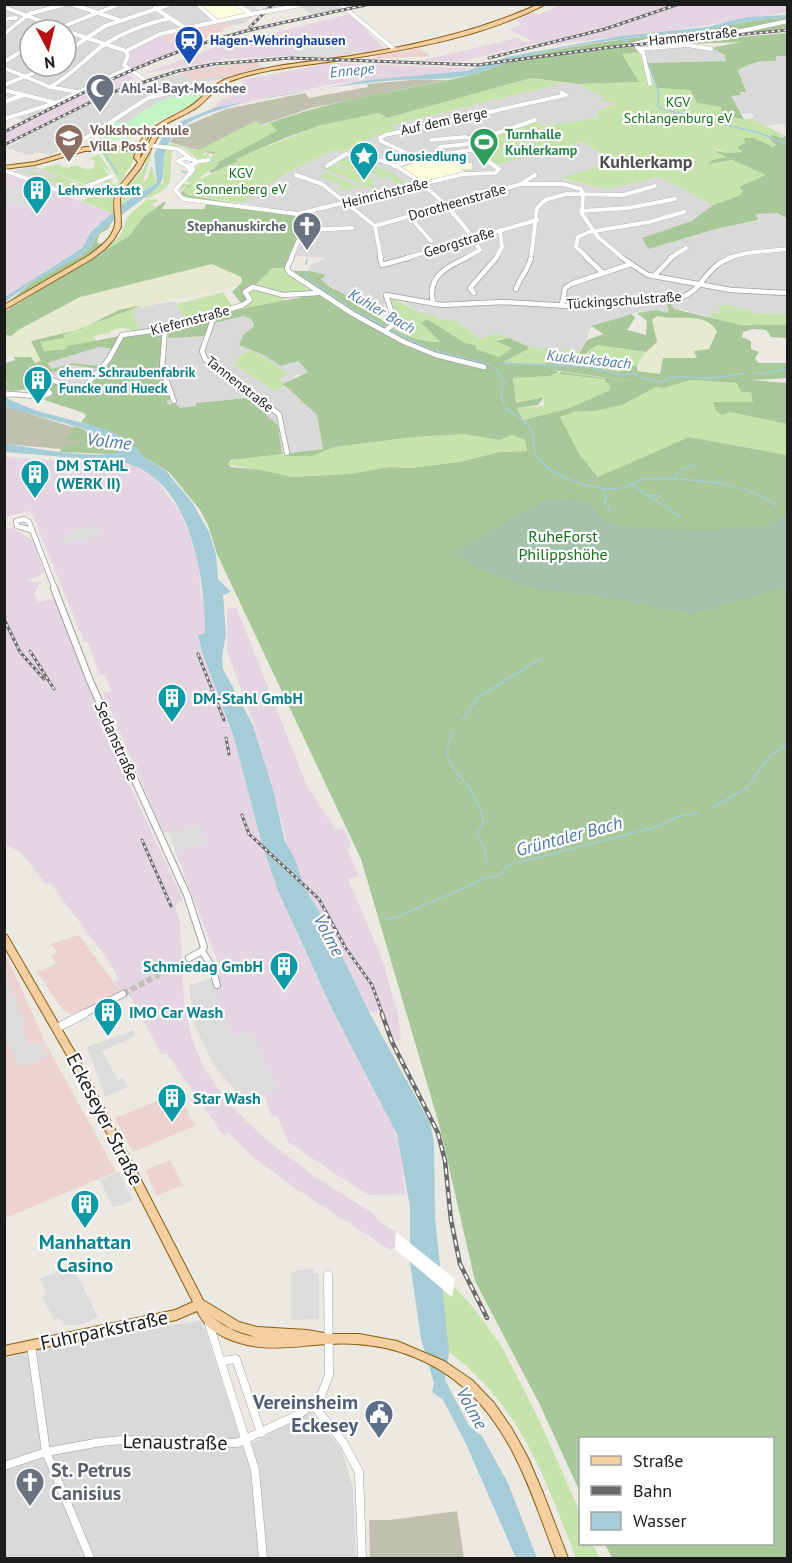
<svg xmlns="http://www.w3.org/2000/svg" width="792" height="1563" viewBox="0 0 792 1563" font-family="'PT Sans',sans-serif">
  <style>
    .residential { fill: #dad9d9; fill-rule: evenodd }
    .commercial { fill: #ecd3d2 }
    .industrial { fill: #e5d5e2 }
    .education { fill: #fcfbdc }
    .construction { fill: #c0c0af }
    .farmland { fill: #e8eacf }
    .grass { fill: #c7e3ac }
    .forest { fill: #a8c89a; fill-rule: evenodd }
    .cemetery { fill: #a5c3aa }
    .park { fill: #c2f4c5 }
    .parking { fill: #dcdcdc }
    .water { fill: #a6ccd7 }
    .pier { fill: #fff }
    .lines { fill: none; stroke-linecap: round; stroke-linejoin: round }
    .stream { stroke: #a6ccd7; stroke-width: 1.5 }
    .minor-tunnel { stroke: #c2c0ba; stroke-width: 6; stroke-dasharray: 6 3; stroke-linecap: butt }
    .minor-far3-casing { stroke: #a0a0a0; stroke-width: 4.5 }
    .minor-far2-casing { stroke: #a0a0a0; stroke-width: 6 }
    .minor-far1-casing { stroke: #a0a0a0; stroke-width: 8 }
    .minor-casing { stroke: #a0a0a0; stroke-width: 9 }
    .major-casing { stroke: #875e0d; stroke-width: 2 }
    .minor-far3 { stroke: #fff; stroke-width: 4 }
    .minor-far2 { stroke: #fff; stroke-width: 4.5 }
    .minor-far1 { stroke: #fff; stroke-width: 6 }
    .minor { stroke: #fff; stroke-width: 8 }
    .major { fill: #f3cfa1; fill-rule: evenodd }
    .rail-far1-casing { stroke: #6a6a6a; stroke-width: 3 }
    .rail-casing { stroke: #6a6a6a; stroke-width: 4.5 }
    .rail-far1 { stroke: #fff; stroke-width: 1.5; stroke-dasharray: 3; stroke-linecap: butt }
    .rail { stroke: #fff; stroke-width: 2; stroke-dasharray: 6; stroke-linecap: butt }
    .minor-bridge-casing { stroke: #a0a0a0; stroke-width: 4.5; stroke-linecap: butt }
    .minor-bridge { stroke: #fff; stroke-width: 4 }
    .labels { text-anchor: middle; dominant-baseline: central; stroke-width: 4.5; stroke-linejoin: round; paint-order: stroke }
    .far-street-label { font-size: 14px; fill: #1c1c1c; stroke: #fff }
    .far-transit-label { font-size: 14px; font-weight: bold; fill: #164399; stroke: #fff; text-anchor: start }
    .far-worship-label { font-size: 14px; font-weight: bold; fill: #5b616d; stroke: #fff; text-anchor: start }
    .far-park-label { font-size: 14px; fill: #146f1b; stroke: #fff }
    .far-education-label { font-size: 14px; font-weight: bold; fill: #785e54; stroke: #fff; text-anchor: start }
    .far-leisure-label { font-size: 14px; font-weight: bold; fill: #27864d; stroke: #fff; text-anchor: start }
    .far-culture-label { font-size: 14px; font-weight: bold; fill: #0d838f; stroke: #fff; text-anchor: start }
    .far-water-label { font-size: 15px; font-style: italic; fill: #517aa2; stroke: #fff }
    .culture-label { font-size: 16px; font-weight: bold; fill: #0d838f; stroke: #fff; text-anchor: start }
    .park-label { font-size: 16px; fill: #146f1b; stroke: #fff }
    .street-label { font-size: 16px; fill: #1c1c1c; stroke: #fff }
    .far-district-label { font-size: 18px; font-weight: bold; fill: #4f4f4f; stroke: #fff }
    .water-label { font-size: 18px; font-style: italic; fill: #517aa2; stroke: #fff }
    .near-street-label { font-size: 20px; fill: #1c1c1c; stroke: #fff }
    .near-culture-label { font-size: 20px; font-weight: bold; fill: #0d838f; stroke: #fff }
    .near-service-label { font-size: 20px; font-weight: bold; fill: #4e5e75; stroke: #fff; text-anchor: end }
    .near-worship-label { font-size: 20px; font-weight: bold; fill: #5b616d; stroke: #fff; text-anchor: start }
  </style>
  <rect width="100%" height="100%" fill="#ece9e2"/>
  <g class="residential">
    <path d="M268 4 275 5 274 9 282 5H333L340 9 313 15 299 6 256 13 245 23 231 26 226 23 153 36 131 50 129 68 36 110 41 113 26 121 14 116 5 119V5H200L247 13 235 5H258L254 6 257 10 255 11 265 8ZM30 30H66V66H30Z"/>
    <polygon points="688,45 711,48 725,55 727,61 645,63 642,50"/>
    <polygon points="779,55 787,56 787,125 777,124 768,126 746,120 744,119 754,118 752,113 742,114 730,96 741,95 742,86 739,78 742,78 738,70 749,64 768,61"/>
    <polygon points="183,73 192,81 225,75 228,78 187,85 195,94 147,108 127,124 107,121 94,131 51,155 35,152 30,155 6,148 21,140 18,138 119,89 147,81 152,84 161,79"/>
    <polygon points="565,83 578,84 605,97 600,99 618,104 598,118 586,122 543,126 496,165 583,142 616,161 562,179 606,189 661,177 713,205 692,222 642,238 648,249 716,229 757,221 755,214 777,213 787,218 787,318 787,314 751,313 750,309 731,308 729,305 720,305 720,313 711,313 710,317 681,309 662,314 641,311 591,326 583,351 566,349 561,352 527,346 496,333 480,339 454,320 437,319 434,315 422,315 402,301 386,301 382,310 366,307 362,298 342,294 325,284 321,279 325,275 308,270 310,265 327,258 295,256 303,229 297,214 242,203 287,173 335,150 342,152 373,136 394,132 392,125"/>
    <polygon points="33,166 59,176 57,177 82,187 68,192 15,171"/>
    <polygon points="175,301 184,318 181,320 184,322 141,332 132,313 136,312 135,308"/>
    <polygon points="244,316 252,320 254,325 243,335 239,345 266,356 280,366 298,361 306,367 309,372 295,376 285,387 317,415 323,449 282,454 278,425 247,398 196,403 196,406 180,408 168,404 161,371 163,338 210,336 214,323"/>
    <polygon points="99,347 113,349 101,366 72,363 52,369 46,363"/>
    <polygon points="72,365 100,369 84,387 71,387 50,373"/>
    <polygon points="202,1320 243,1448 311,1412 342,1450 353,1488 356,1558 5,1558 5,1358 39,1349"/>
  </g>
  <g class="commercial">
    <polygon points="223,22 231,26 221,28 225,31 211,34 213,36 200,39 202,41 179,47 157,35"/>
    <polygon points="419,48 430,56 371,59 387,53"/>
    <polygon points="256,62 265,70 228,78 225,75 191,81 181,71"/>
    <polygon points="79,935 121,992 73,1016 62,1009 37,972 56,964 51,955 57,952 51,944"/>
    <polygon points="4,950 46,1044 116,1172 5,1218"/>
    <polygon points="178,1092 195,1126 133,1152 115,1118"/>
    <polygon points="170,1160 183,1185 157,1196 145,1170"/>
  </g>
  <g class="industrial">
    <polygon points="560,5 787,5 787,12 683,29 542,46 536,43 464,61 419,61 517,38 525,42 531,41 509,29 522,24 515,21 531,13 540,14"/>
    <polygon points="350,14 385,49 332,58 287,56 227,59 142,74 216,47"/>
    <polygon points="157,35 182,49 130,69 124,65 130,50"/>
    <polygon points="330,63 466,68 467,71 334,84 214,108 222,99 228,98 230,95 226,93 228,90 244,83 242,80"/>
    <polygon points="125,73 135,78 122,86 139,80 142,81 96,100 5,147 5,131"/>
    <polygon points="5,174 112,213 92,230 84,245 76,252 5,297"/>
    <polygon points="5,457 119,464 140,467 155,478 180,512 198,556 201,596 205,605 205,634 198,635 202,652 233,736 262,844 297,934 337,1019 391,1120 401,1151 405,1194 369,1195 337,1175 288,1142 277,1116 272,1117 264,1095 244,1101 214,1065 195,1026 189,985 219,977 217,972 221,971 220,968 168,832 164,833 154,811 103,693 111,691 105,675 100,675 87,641 84,642 31,511 5,517"/>
    <polygon points="4,528 11,528 33,540 45,573 26,581 40,582 34,595 38,602 55,598 117,758 183,900 175,905 180,923 184,1003 192,1039 204,1068 229,1104 262,1136 314,1176 374,1214 378,1221 396,1232 395,1247 390,1250 295,1188 254,1158 229,1133 223,1135 167,1054 162,1055 126,989 121,992 114,982 119,979 108,960 51,884 45,883 22,854 5,843"/>
    <polygon points="237,608 306,784 336,830 343,828 350,840 351,847 347,848 359,877 348,879 381,957 398,1014 401,1040 394,1042 383,1010 369,1012 327,924 306,890 285,842 286,837 253,721 227,651 227,609"/>
  </g>
  <g class="education">
    <polygon points="200,5 235,5 248,14 217,20"/>
    <polygon points="446,154 455,163 472,163 472,169 460,169 465,172 419,183 399,168"/>
  </g>
  <g class="construction">
    <polygon points="411,80 447,80 311,108 226,137 204,148 199,147 216,152 213,154 169,142 183,127 226,109 305,93 309,98 368,87 367,84"/>
    <polygon points="5,406 91,433 113,441 83,451 5,444"/>
    <polygon points="457,1511 464,1558 370,1558 369,1520 390,1520"/>
  </g>
  <g class="farmland">
    <polygon points="212,264 238,276 242,282 233,288 120,310 81,329 32,341 41,361 35,363 31,357 13,357 5,354 4,342 20,329 80,297"/>
    <polygon points="658,316 666,318 681,316 701,320 714,326 717,331 710,343 709,350 701,351 697,358 664,358 661,374 637,371 646,352 656,342 652,319"/>
  </g>
  <g class="grass">
    <path d="M639 52 657 88 690 90 697 103 722 107V116L756 121 786 136 770 138 776 146C764 147 757 139 745 138L744 152 727 153 711 147 728 157 712 160 710 163 732 160 767 175 739 187 743 191 741 195 713 205 661 177 606 189 561 178 615 161 583 142 496 165 469 148 472 139 535 120 543 126 598 118 597 111 616 104 599 100 604 97 578 84 639 82 622 54Z"/>
    <polygon points="531,78 565,83 392,125 396,130 395,132 373,136 342,152 335,150 287,173 242,203 187,195 182,191 189,185 179,192 183,184 192,184 186,181 194,173 196,165 208,162 215,152 206,151 201,156 209,153 209,157 198,159 184,148 167,145 168,143 199,150 256,121 263,126 270,123 278,131 217,162 220,164 199,178 201,179 238,161 235,159 322,125 379,113 387,118"/>
    <path d="M100 150H133L135 152C133 173 104 193 116 211L112 213 81 201 111 187 103 182 111 179V183L116 185 119 181Z"/>
    <path d="M165 150 172 151C168 179 179 185 148 198L143 197 163 183Z"/>
    <polygon points="150,152 152,152 143,182 147,179 151,165 157,183 126,200 121,207 123,193 141,189 141,185 128,185 142,172"/>
    <path d="M99 154 112 174 102 165 109 175 87 185 43 169 86 186 83 188 77 185 71 189 26 172 31 171 53 179 58 176 38 168 43 169V168L61 164 60 166 66 168 77 165C83 169 87 170 94 168L95 160 88 159Z"/>
    <polygon points="344,158 390,171 406,183 396,185 390,177 380,179 377,174 367,172 360,175 375,179 371,183 380,192 370,186 341,190 338,189 343,186 319,176 325,172 359,187 360,183 324,169 336,165 358,172 335,163"/>
    <polygon points="148,199 158,200 151,206 156,207 144,216 129,236 93,259 120,236 128,216"/>
    <polygon points="273,268 284,268 314,292 284,297 286,301 243,309 250,301 246,292"/>
    <polygon points="223,292 233,307 184,318 177,304"/>
    <path d="M387 297C406 302 416 316 434 315L437 319 454 320 480 339 496 333 509 338 496 340 513 348 499 357 475 349V345L465 343 427 319 421 323 440 342 417 341 405 335 412 328 394 318Z"/>
    <path d="M719 305H729L732 308 751 309 752 313 787 314V325C761 325 735 327 710 317V313H720Z"/>
    <polygon points="135,308 136,312 132,313 141,332 123,328 111,330 111,333 94,336 97,341 67,346 67,349 44,351 39,342 63,338 63,335"/>
    <polygon points="597,345 646,352 637,366 625,366 620,372 575,363 531,365 502,362 504,359 527,349 527,346 561,352 566,349 583,351 578,361"/>
    <polygon points="251,351 265,357 288,374 280,377 285,387 273,390 234,364 243,353"/>
    <polygon points="561,372 605,379 609,383 610,390 571,408 523,420 517,408 544,406 544,397 516,403 513,378 550,376"/>
    <polygon points="690,380 737,383 751,392 754,402 713,402 730,412 787,424 787,455 689,437 599,477 580,455 560,417 577,411 609,408 628,402 656,387 664,388"/>
    <polygon points="463,434 499,440 512,434 525,440 527,451 500,452 459,462 410,468 389,467 349,474 292,477 227,464 237,458 288,453 312,456 335,447 414,437"/>
    <path d="M454 1286 474 1308 502 1347 535 1411 580 1512V1544H593L600 1558H576C543 1475 523 1409 449 1352L441 1289 452 1297Z"/>
  </g>
  <g class="forest">
    <path d="M787 18V28L737 36 633 44 639 52 622 54 639 82 578 84 531 78 387 118 379 113 322 125 285 138 236 159 238 161 212 173 209 172 219 164 216 163 277 131 270 123C334 99 402 91 467 76 488 71 507 61 527 56 582 43 638 38 693 31 726 28 755 18 787 18Z"/>
    <path d="M787 33V56H776V61C762 61 754 61 738 70L746 92H740L741 95 731 96 744 119 722 116 721 107 697 103 690 90 657 88 648 63 726 61 725 55 711 48 741 42 657 45Z"/>
    <polygon points="772,135 782,138 787,135 787,218 777,213 756,214 758,220 716,229 648,249 642,238 692,221 713,205 741,195 743,191 739,187 766,175 732,160 708,164 712,160 727,157 713,150 727,153 743,152 737,147 745,143 744,138 754,138 773,147 776,145 769,138"/>
    <polygon points="189,185 192,185 183,191 187,195 297,214 303,230 287,268 273,268 254,286 246,289 248,301 242,304 232,292 242,282 241,277 212,264 80,297 20,329 11,336 5,335 4,312 129,236 144,216 164,202 166,202 162,209 204,209 207,203 232,204 195,201 180,194"/>
    <polygon points="112,222 108,229 99,234 97,243 103,244 96,251 5,305 31,283 82,255 91,247 98,233"/>
    <path d="M293 271H310L326 275 321 279C327 288 339 291 348 296 380 315 400 343 440 342L421 323 427 319 465 343 475 345 476 349 499 357 512 348 495 341 509 338 527 346 528 349 503 362 531 365H545L546 362 575 363 620 372 625 366H637V371L660 374 663 358H697L694 351 709 349 717 331C705 311 676 321 657 316L652 320 657 342 646 352 597 345 576 361 587 340 603 334 591 326 632 314 635 318 627 330 646 335 647 321 637 313 657 310 666 313 669 310 666 303 669 302 674 309 741 325H787V338L771 337 766 330 753 329 743 332 742 337 751 341V349L759 352 755 358 758 363H787V378L751 380 787 383V424L730 412 722 415 716 411 713 402H753L751 392H741L737 383 690 380 664 388 656 387 622 405 594 411H577L560 417 580 455 598 477 689 437 787 455V1558H612L605 1544H772V1438H580V1492L540 1405 475 1281 439 1124 361 859 217 554 208 525 200 510 170 473 141 455 129 440 81 422 86 416 84 413 44 400 52 393 45 386 47 379 75 390 88 388 123 336 162 331 160 366 172 398 167 401 168 404H176L180 408 196 406V403L247 398 278 425 282 454 231 460 228 464 231 467 261 470 292 477 349 474 389 467 410 468 459 462 500 452 527 451 525 440 512 435 499 440 463 434 414 437 335 447 312 456H289V453L323 449 317 415 283 384 308 372 298 361 280 366 266 356 239 345 243 335 254 326 252 320 244 316 214 323 216 317 221 313 317 294V289ZM552 370 646 383 561 372 560 374 605 379 606 383H609L610 390 570 408 523 420 517 408 538 405 544 397 516 403 513 378 550 376 559 372Z"/>
    <polygon points="143,305 63,335 64,338 40,342 44,351 67,349 67,346 120,336 113,349 99,347 47,363 52,369 72,363 101,366 100,369 72,365 55,372 35,373 30,379 42,388 9,391 5,389 7,383 5,381 5,363 16,360 13,357 31,357 35,363 41,361 31,341 81,329 119,310"/>
    <polygon points="211,317 206,336 168,338 168,330"/>
    <polygon points="74,426 113,441 123,451 113,454 60,452 64,443 74,446 78,443 91,442 65,440"/>
  </g>
  <polygon class="cemetery" points="581,499 594,508 604,520 623,527 707,531 735,527 765,527 787,514 787,587 692,614 593,595 527,588 470,564 455,552 545,500"/>
  <path class="park" d="M195 89 206 92 191 105 152 124 134 138 111 141 101 138 116 122 127 123C144 108 175 91 198 95L200 91Z"/>
  <g class="parking">
    <polygon points="341,39 358,50 331,57 290,56 292,49"/>
    <polygon points="15,185 34,187 26,192 40,198 52,192 60,196 33,209 21,204 14,206 5,203 5,188"/>
    <polygon points="97,526 101,536 63,544 61,538 67,537 66,532"/>
    <polygon points="201,825 209,844 175,851 168,832"/>
    <polygon points="4,969 26,1025 22,1028 31,1044 42,1041 48,1057 24,1066 16,1063 5,1033"/>
    <polygon points="210,979 233,1036 252,1031 278,1090 244,1101 214,1065 195,1026 189,985"/>
    <polygon points="133,1030 136,1036 102,1051 118,1080 123,1078 128,1087 105,1097 87,1047"/>
    <polygon points="119,1172 133,1200 113,1208 100,1180"/>
    <polygon points="64,1268 66,1272 74,1269 98,1317 81,1325 64,1325 59,1318 54,1320 42,1297 47,1294 40,1279"/>
    <polygon points="313,1268 314,1273 319,1273 319,1319 291,1320 291,1272"/>
  </g>
  <g class="water">
    <path d="M787 15V18C755 18 726 28 694 31 636 38 580 42 524 57 502 63 482 74 459 77 438 81 417 79 396 80 344 85 232 97 188 123 150 146 173 173 157 188L98 233 91 247 82 255 31 283 5 302V297L73 254 83 247 90 233 100 223 128 200 157 183 154 155 162 137 182 121 217 107 369 80 466 71 507 57 621 36 707 27 747 17Z"/>
    <path d="M4 397 34 410 105 429 129 440 141 455 166 471 192 502 209 532 216 555 218 579 231 592 223 595 226 635 222 656 223 669 253 725 274 793 285 842 294 857 306 890 327 924 369 1012 430 1123 434 1142 435 1217 449 1352 445 1380 469 1426 482 1436 508 1483 537 1558H516L466 1444 443 1400 432 1392 434 1383 421 1339 410 1262V1207L397 1134 333 1011 278 891 262 844 233 735 202 652 198 635 205 633C205 578 191 483 129 464 116 460 100 460 87 459 60 457 32 454 5 452V444C31 447 102 462 123 450 114 432 29 415 7 407Z"/>
  </g>
  <polygon class="pier" points="396,1232 455,1279 452,1297 395,1249"/>
  <g class="lines">
    <g class="stream">
      <polyline points="621,39 629,41"/>
      <polyline points="648,63 659,93 658,106 662,109 760,133 788,145"/>
      <polyline points="102,150 118,174"/>
      <polyline points="182,171 186,173"/>
      <polyline points="306,264 307,260"/>
      <polyline points="74,270 104,252"/>
      <polyline points="304,272 306,277 359,313 387,327"/>
      <polyline points="11,307 18,302"/>
      <polyline points="391,330 429,349 491,365"/>
      <polyline points="500,363 589,367 622,375 635,373 641,378 660,382 673,377 715,378 746,373"/>
      <path d="M495 368 506 384 501 388C502 420 522 412 531 430 535 438 533 449 537 456 550 477 597 492 620 488 629 486 636 480 646 479 681 478 751 481 777 507"/>
      <polyline points="755,373 770,373 788,368"/>
      <polyline points="674,479 680,470 694,465"/>
      <polyline points="715,483 721,478"/>
      <polyline points="632,485 681,517"/>
      <polyline points="602,488 607,498 604,502 610,509 608,512"/>
      <polyline points="647,495 661,496"/>
      <polyline points="462,720 479,697 541,658"/>
      <path d="M454 730C437 763 456 767 472 792 478 801 481 812 484 823L477 832 485 850 487 866"/>
      <polyline points="713,807 747,788 770,756 788,743"/>
      <polyline points="384,920 400,916 486,878 498,876 508,865 652,828 677,817 699,813"/>
    </g>
    <polyline class="minor-tunnel" points="123,994 189,958"/>
    <g class="minor-far3-casing">
      <g id="minor-far3">
        <polyline points="71,4 119,20"/>
        <polyline points="197,4 216,21"/>
        <polyline points="237,4 251,14"/>
        <polyline points="340,4 394,49"/>
        <polyline points="4,7 64,30"/>
        <polyline points="155,8 185,28"/>
        <polyline points="275,10 306,4"/>
        <polyline points="4,19 16,18"/>
        <polyline points="54,30 120,4"/>
        <polyline points="66,31 126,51"/>
        <polyline points="4,34 29,14 66,4"/>
        <polyline points="634,44 668,36 723,35 788,21"/>
        <polyline points="637,47 643,53 650,84"/>
        <polyline points="639,49 688,45 711,49"/>
        <polyline points="66,52 105,26 171,4"/>
        <polyline points="4,62 30,46"/>
        <polyline points="4,68 50,87 77,92"/>
        <polyline points="4,85 51,66"/>
        <path d="M50 87C74 74 85 58 105 44 124 32 149 23 170 18"/>
        <polyline points="4,90 53,102"/>
        <polyline points="163,93 124,65 128,56 126,51 160,34 256,13"/>
        <polyline points="4,102 24,95"/>
        <polyline points="4,119 58,102 128,68"/>
        <polyline points="93,135 103,143"/>
        <polyline points="431,140 465,137 472,139"/>
        <polyline points="148,145 178,149 190,158"/>
        <polyline points="439,147 468,144"/>
        <polyline points="67,150 148,98 198,86 221,90"/>
        <polyline points="445,154 471,150"/>
        <polygon points="185,158 195,160 194,164 187,166 178,161"/>
        <polyline points="195,162 209,160"/>
        <polyline points="192,165 193,170 175,190 183,199 297,214 464,174 495,173 499,169 473,151 468,143 535,120"/>
        <polyline points="187,166 191,172"/>
        <path d="M327 166 346 154C361 157 377 158 391 164 423 179 463 219 480 250L465 258"/>
        <polyline points="395,166 410,161 413,156 381,141 380,138 385,135 566,95 562,93"/>
        <polyline points="6,171 67,194 112,176"/>
        <polyline points="296,175 322,184 375,226 381,258"/>
        <polyline points="521,184 563,184 581,189 583,195"/>
        <polyline points="583,195 582,214 598,237 623,258"/>
        <polyline points="581,211 628,208 675,199"/>
        <polyline points="409,216 431,241"/>
        <polyline points="375,226 521,184 535,175"/>
        <polyline points="303,230 352,228"/>
        <polyline points="291,258 303,230 297,214"/>
        <polyline points="406,258 537,220"/>
        <polyline points="496,258 502,247 500,230"/>
        <polyline points="531,258 537,208 545,200 566,194 623,195 655,186"/>
        <polyline points="588,258 576,247 578,237 589,232 649,222 684,212"/>
        <polyline points="670,258 686,248"/>
        <polyline points="728,258 747,253 788,249"/>
      </g>
    </g>
    <g class="minor-far2-casing">
      <g id="minor-far2">
        <polyline points="292,257 287,268 289,272 353,314 404,342 436,355 484,367"/>
        <polyline points="380,257 382,265 411,257"/>
        <polyline points="586,257 602,272"/>
        <polyline points="621,257 648,275 731,290 788,293"/>
        <polyline points="654,276 672,257"/>
        <path d="M516 289C520 277 529 269 531 257"/>
        <polyline points="474,293 470,288 497,257"/>
        <path d="M433 303C427 276 446 267 468 257"/>
        <polyline points="562,305 565,288 571,284 631,264"/>
        <polyline points="215,314 202,351 205,359 279,414 287,453"/>
        <polyline points="165,329 162,368 174,401"/>
        <path d="M385 331 395 323 386 295 442 305 502 302 570 306 682 297C705 289 704 266 733 257"/>
        <path d="M4 395C19 391 37 401 50 393L33 378 38 374 71 388H84L109 359 122 335 165 329 243 305 250 300 245 292 253 287 283 295 318 293"/>
        <polyline points="31,530 17,526 16,521 24,519 29,522 55,589"/>
      </g>
    </g>
    <g class="minor-far1-casing">
      <g id="minor-far1">
        <polyline points="54,588 90,681 187,895 204,947 202,951"/>
        <polyline points="202,951 212,967 217,985"/>
        <polyline points="189,958 202,951"/>
        <polyline points="81,1015 123,994"/>
      </g>
    </g>
    <g class="minor-casing">
      <g id="minor">
        <polyline points="57,1028 84,1014"/>
        <polyline points="209,1324 255,1470 263,1558"/>
        <polyline points="31,1345 46,1452 90,1558"/>
        <polyline points="222,1361 236,1359 261,1433"/>
        <polyline points="313,1405 343,1442 359,1472 362,1558"/>
        <polyline points="4,1466 46,1452 101,1442 123,1440 237,1443 300,1414 320,1398 329,1375 328,1275"/>
      </g>
    </g>
    <g class="major-casing">
      <g id="major">
        <path d="M539 4H546C482 38 406 50 335 61 300 66 262 69 228 82 214 87 206 103 193 110 174 121 153 126 142 146L146 148 141 150 140 159 152 137 162 127 167 128 157 138 140 169 123 190 120 199 121 227 114 239 105 249 92 259 4 310V305L88 256C102 246 118 234 115 216 114 208 113 200 116 193 121 181 132 173 138 162L134 158 136 150 85 151 35 165 4 169V166L35 162 85 147H137C148 126 167 120 186 109 201 101 211 85 226 79 266 65 309 62 351 56 416 45 479 31 539 4Z"/>
        <path d="M4 934 7 935 76 1054 203 1300 239 1322 257 1327 307 1330 330 1334H359L397 1341 444 1361 472 1380 494 1403 512 1429 528 1458 543 1493 568 1558H556C533 1499 514 1431 464 1388 436 1362 395 1346 356 1344 311 1340 271 1358 226 1338 210 1330 205 1326 197 1311L176 1320 4 1356V1346L175 1310 193 1302 69 1059 4 946ZM212 1317 231 1329 255 1337C238 1334 225 1327 212 1317Z"/>
      </g>
    </g>
    <use href="#minor-far3" class="minor-far3"/>
    <use href="#minor-far2" class="minor-far2"/>
    <use href="#minor-far1" class="minor-far1"/>
    <use href="#minor" class="minor"/>
    <use href="#major" class="major"/>
    <g class="rail-far1-casing">
      <g id="rail-far1">
        <polyline points="250,27 273,4"/>
        <polyline points="489,58 605,29 679,4"/>
        <path d="M4 132C68 100 132 66 201 44 256 26 313 17 370 4"/>
        <polyline points="4,145 107,94 178,71 214,64 291,58 477,65 612,47 788,30"/>
        <polyline points="4,619 20,652 44,679"/>
        <polyline points="30,651 54,689"/>
        <polyline points="198,654 224,720"/>
        <polyline points="226,738 229,754"/>
        <polyline points="242,815 249,834 319,899 345,947 372,985 383,1015"/>
        <polyline points="142,840 171,906"/>
      </g>
    </g>
    <g class="rail-casing">
      <polyline id="rail" points="382,1014 392,1042 438,1133 445,1161 451,1220 460,1264 487,1318"/>
    </g>
    <use href="#rail-far1" class="rail-far1"/>
    <use href="#rail" class="rail"/>
    <g class="minor-bridge-casing">
      <polyline id="minor-bridge" points="256,13 275,10"/>
    </g>
    <use href="#minor-bridge" class="minor-bridge"/>
  </g>
  <defs>
    <g id="station-pin" transform="scale(1.5)"><path d="M0 17L-7.5 6A9.5 9.5 0 1 1 7.5 6Z" fill="#1a4fb4" stroke="#fff"/><path d="M-3-6H3Q5-6 5-4V2Q5 4 3 4L4.5 6H3L1.5 4h-3L-3 6H-4.5L-3 4Q-5 4-5 2V-4Q-5-6-3-6ZM-3.5-4v3h7v-3ZM-3.5 1v1.5H-2V1ZM2 1v1.5H3.5V1Z" fill="#fff"/></g>
    <g id="mosque-pin" transform="scale(1.5)"><path d="M0 17L-7.5 6A9.5 9.5 0 1 1 7.5 6Z" fill="#6b7280" stroke="#fff"/><path d="M3.5-4.9A6 6 0 1 0 3.5 4.9A5 5 0 1 1 3.5-4.9Z" fill="#fff"/></g>
    <g id="university-pin" transform="scale(1.5)"><path d="M0 17L-7.5 6A9.5 9.5 0 1 1 7.5 6Z" fill="#8d6e63" stroke="#fff"/><path d="M0-5L7-2L0 1L-7-2ZM-4 1L0 2.5L4 1V4Q0 6-4 4Z" fill="#fff"/></g>
    <g id="stadium-pin" transform="scale(1.5)"><path d="M0 17L-7.5 6A9.5 9.5 0 1 1 7.5 6Z" fill="#2e9e5b" stroke="#fff"/><path d="M0-5a6.5 5 0 1 0 0 10a6.5 5 0 1 0 0-10ZM-3.5-1.8h7v3.6h-7Z" fill="#fff"/></g>
    <g id="sight-pin" transform="scale(1.5)"><path d="M0 17L-7.5 6A9.5 9.5 0 1 1 7.5 6Z" fill="#0f9aa8" stroke="#fff"/><path d="M0-6L1.8-2.2L6-1.7L2.9 1.2L3.7 5.4L0 3.3L-3.7 5.4L-2.9 1.2L-6-1.7L-1.8-2.2Z" fill="#fff"/></g>
    <g id="building-pin" transform="scale(1.5)"><path d="M0 17L-7.5 6A9.5 9.5 0 1 1 7.5 6Z" fill="#0f9aa8" stroke="#fff"/><path d="M-4-6H4V6H1V3H-1V6H-4ZM-2.5-4.3h1.7v1.8h-1.7ZM.8-4.3h1.7v1.8H.8ZM-2.5-1h1.7V.8h-1.7ZM.8-1h1.7V.8H.8Z" fill="#fff"/></g>
    <g id="church-pin" transform="scale(1.5)"><path d="M0 17L-7.5 6A9.5 9.5 0 1 1 7.5 6Z" fill="#6b7280" stroke="#fff"/><path d="M-1.2-6h2.4v3.5h3.3v2.4h-3.3V6h-2.4V-.1h-3.3v-2.4h3.3Z" fill="#fff"/></g>
    <g id="civic-pin" transform="scale(1.5)"><path d="M0 17L-7.5 6A9.5 9.5 0 1 1 7.5 6Z" fill="#5c6f8a" stroke="#fff"/><path d="M-.6-6.5H3V-4.5H.6V-3L4-1V1h2V6H-6V1h2V-1L-.6-3ZM-1.2 2.5V6h2.4V2.5Z" fill="#fff"/></g>
  </defs>
  <g fill-rule="evenodd">
    <use href="#station-pin" x="189" y="40"/>
    <use href="#mosque-pin" x="100" y="88"/>
    <use href="#university-pin" x="69" y="138"/>
    <use href="#stadium-pin" x="484" y="142"/>
    <use href="#sight-pin" x="364" y="156"/>
    <use href="#building-pin" x="37" y="190"/>
    <use href="#church-pin" x="307" y="226"/>
    <use href="#building-pin" x="38" y="380"/>
    <use href="#building-pin" x="35" y="474"/>
    <use href="#building-pin" x="172" y="698"/>
    <use href="#building-pin" x="284" y="966"/>
    <use href="#building-pin" x="108" y="1012"/>
    <use href="#building-pin" x="172" y="1098"/>
    <use href="#building-pin" x="85" y="1204"/>
    <use href="#civic-pin" x="379" y="1414"/>
    <use href="#church-pin" x="30" y="1482"/>
  </g>
  <g class="labels">
    <g class="far-street-label">
      <text transform="translate(693 36) rotate(-6)">Hammerstraße</text>
      <text transform="translate(444 121) rotate(-12)">Auf dem Berge</text>
      <text transform="translate(385 193) rotate(-14)">Heinrichstraße</text>
      <text transform="translate(457 202) rotate(-16)">Dorotheenstraße</text>
      <text transform="translate(459 242) rotate(-17)">Georgstraße</text>
      <text transform="translate(624 300) rotate(-4)">Tückingschulstraße</text>
      <text transform="translate(190 320) rotate(-15)">Kiefernstraße</text>
      <text transform="translate(240 384) rotate(38)">Tannenstraße</text>
    </g>
    <g class="far-transit-label">
      <text x="210" y="40">Hagen-Wehringhausen</text>
    </g>
    <g class="far-worship-label">
      <text x="121" y="88">Ahl-al-Bayt-Moschee</text>
      <text x="286" y="226" text-anchor="end">Stephanuskirche</text>
    </g>
    <g class="far-park-label">
      <text x="678" y="102">KGV<tspan x="678" dy="16">Schlangenburg eV</tspan></text>
      <text x="241" y="173">KGV<tspan x="241" dy="16">Sonnenberg eV</tspan></text>
    </g>
    <g class="far-education-label">
      <text x="90" y="130">Volkshochschule<tspan x="90" dy="16">Villa Post</tspan></text>
    </g>
    <g class="far-leisure-label">
      <text x="505" y="134">Turnhalle<tspan x="505" dy="16">Kuhlerkamp</tspan></text>
    </g>
    <g class="far-culture-label">
      <text x="385" y="156">Cunosiedlung</text>
      <text x="58" y="190">Lehrwerkstatt</text>
      <text x="59" y="372">ehem. Schraubenfabrik<tspan x="59" dy="16">Funcke und Hueck</tspan></text>
    </g>
    <g class="far-water-label">
      <text transform="translate(352 70) rotate(-6)">Ennepe</text>
      <text transform="translate(382 311) rotate(30)">Kuhler Bach</text>
      <text transform="translate(589 359) rotate(6)">Kuckucksbach</text>
    </g>
    <g class="culture-label">
      <text x="56" y="465">DM STAHL<tspan x="56" dy="18">(WERK II)</tspan></text>
      <text x="193" y="698">DM-Stahl GmbH</text>
      <text x="263" y="966" text-anchor="end">Schmiedag GmbH</text>
      <text x="129" y="1012">IMO Car Wash</text>
      <text x="193" y="1098">Star Wash</text>
    </g>
    <g class="park-label">
      <text x="563" y="536">RuheForst<tspan x="563" dy="18">Philippshöhe</tspan></text>
    </g>
    <g class="street-label">
      <text transform="translate(117 741) rotate(66)">Sedanstraße</text>
    </g>
    <g class="far-district-label">
      <text x="646" y="161">Kuhlerkamp</text>
    </g>
    <g class="water-label">
      <text transform="translate(109 441) rotate(6)">Volme</text>
      <text transform="translate(569 836) rotate(-15)">Grüntaler Bach</text>
      <text transform="translate(329 935) rotate(62)">Volme</text>
      <text transform="translate(472 1408) rotate(61)">Volme</text>
    </g>
    <g class="near-street-label">
      <text transform="translate(105 1119) rotate(63)">Eckeseyer Straße</text>
      <text transform="translate(104 1330) rotate(-12)">Fuhrparkstraße</text>
      <text transform="translate(175 1442) rotate(1)">Lenaustraße</text>
    </g>
    <g class="near-culture-label">
      <text x="85" y="1242">Manhattan<tspan x="85" dy="23">Casino</tspan></text>
    </g>
    <g class="near-service-label">
      <text x="358" y="1402">Vereinsheim<tspan x="358" dy="23">Eckesey</tspan></text>
    </g>
    <g class="near-worship-label">
      <text x="51" y="1470">St. Petrus<tspan x="51" dy="23">Canisius</tspan></text>
    </g>
  </g>
  <rect width="792" height="1563" fill="none" stroke="#1c1c1c" stroke-width="12"/>
  <rect x="579" y="1437" width="195" height="108" fill="#ffffff" stroke="#a4a4a4" stroke-width="1.5"/>
  <rect x="591" y="1456" width="30" height="9" fill="#f3cfa1" stroke="#a4a4a4" stroke-width="1.5"/>
  <text x="633" y="1467" font-size="18" fill="#1c1c1c">Straße</text>
  <rect x="591" y="1486" width="30" height="9" fill="#6a6a6a" stroke="#a4a4a4" stroke-width="1.5"/>
  <text x="633" y="1497" font-size="18" fill="#1c1c1c">Bahn</text>
  <rect x="591" y="1512" width="30" height="18" fill="#a6ccd7" stroke="#a4a4a4" stroke-width="1.5"/>
  <text x="633" y="1527" font-size="18" fill="#1c1c1c">Wasser</text>
  <g transform="translate(48 48) rotate(173)"><circle r="28" fill="#ffffff" stroke="#a4a4a4" stroke-width="1.5"/>
  <path d="M0-4.5L10 22L0 15L-10 22Z" fill="#b61112"/>
  <text y="-9" font-size="16" font-weight="bold" text-anchor="middle" fill="#1c1c1c">N</text>
  </g>
</svg>
